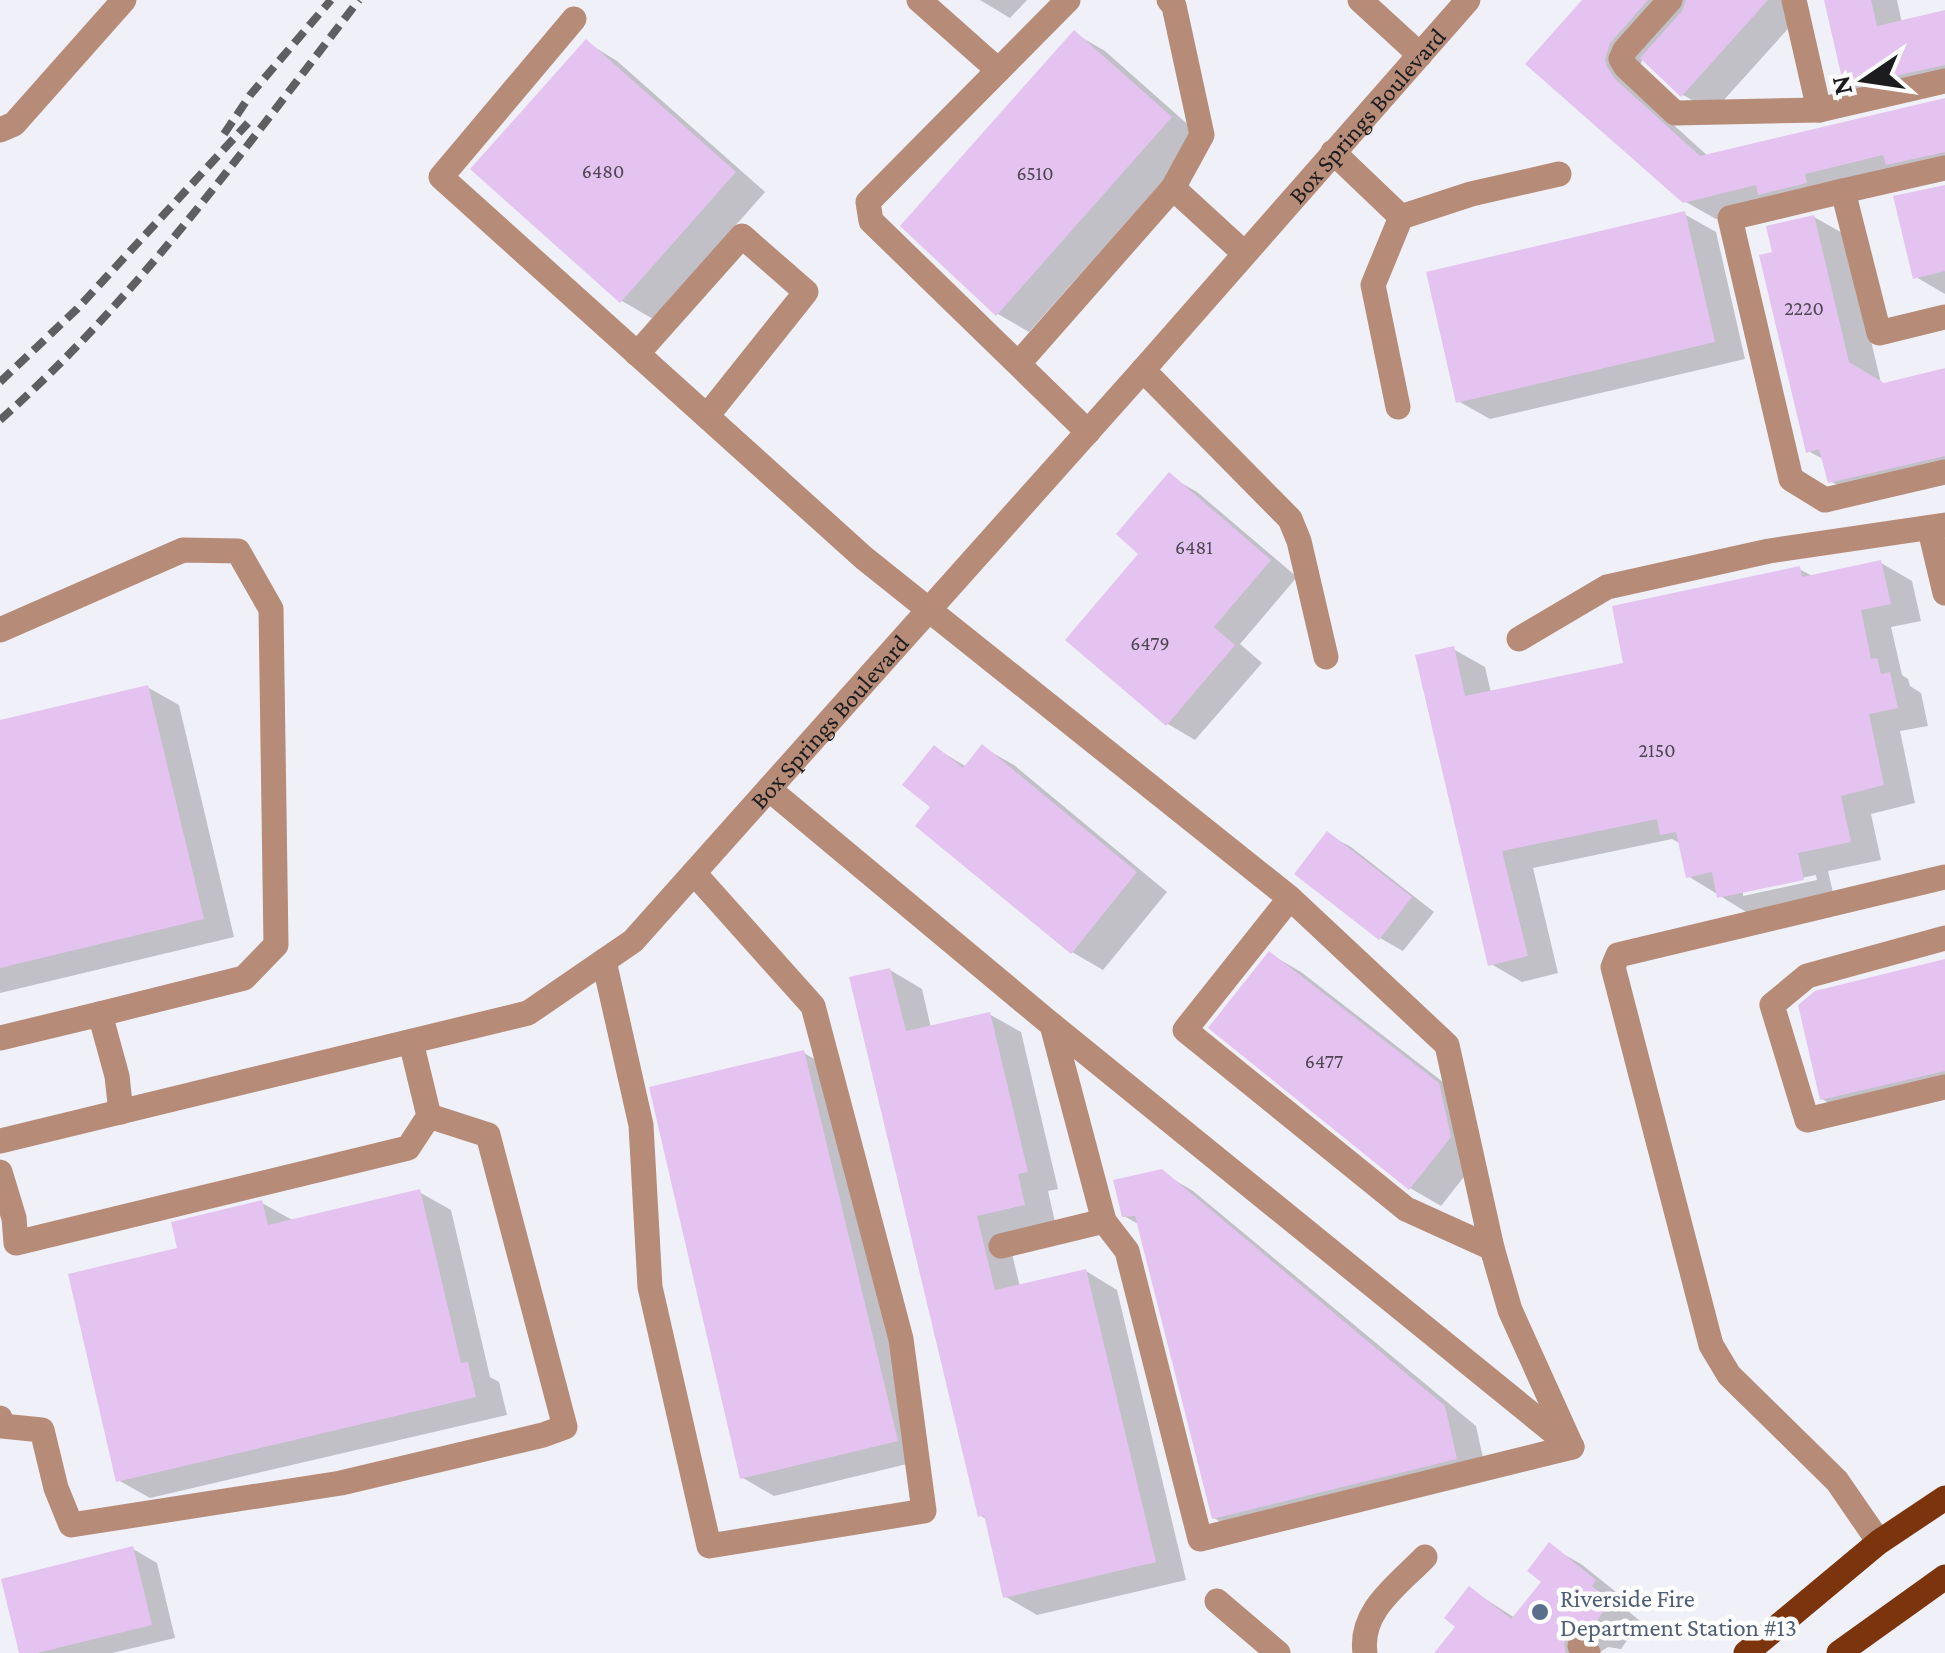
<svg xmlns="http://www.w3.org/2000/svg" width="1945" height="1653" viewBox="0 0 1945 1653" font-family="'Crimson Pro',serif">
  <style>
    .shadow { fill: #0003; fill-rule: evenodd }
    .building { fill: #e5c3f0 }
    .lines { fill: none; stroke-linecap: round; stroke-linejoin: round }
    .minor { stroke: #b68b78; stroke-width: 25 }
    .major { stroke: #7c340c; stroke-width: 25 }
    .rail { stroke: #5f5f63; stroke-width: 8; stroke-dasharray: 15 8; stroke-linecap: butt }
    .service-dot { fill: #5c6f8a; stroke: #fefefe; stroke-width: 4 }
    .labels { text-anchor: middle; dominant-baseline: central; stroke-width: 9; stroke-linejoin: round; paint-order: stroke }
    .number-label { font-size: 20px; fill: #4e4652 }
    .street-label { font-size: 25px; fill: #1c1c1e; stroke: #fefefe }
    .service-label { font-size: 25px; fill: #4e5e75; stroke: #fefefe; text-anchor: start }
  </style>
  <rect width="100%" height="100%" fill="#f0f0f8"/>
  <g class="shadow">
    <polygon points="980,0 1027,0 1010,18"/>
    <polygon points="1585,0 1791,0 1804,11 1713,112 1683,95 1643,58 1635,80 1645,99 1709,157 1945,99 1945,176 1779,204 1716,219 1684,201 1528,63"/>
    <polygon points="1826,0 1897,0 1902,23 1945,12 1945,89 1877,104 1847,86"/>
    <polygon points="1074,33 1105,51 1202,137 1029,332 998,314"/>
    <polygon points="586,42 617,61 765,192 653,319 622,301"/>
    <polygon points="1945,186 1945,294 1916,277"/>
    <polygon points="1684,214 1716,232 1745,359 1490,419 1458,401"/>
    <polygon points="1814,217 1846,235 1881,383 1885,385 1945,371 1945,480 1861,499 1830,481 1825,460 1808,451 1775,254"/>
    <polygon points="1169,476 1197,492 1297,577 1240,644 1262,663 1195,740 1168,724 1069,640 1142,553"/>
    <path d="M1881 563 1912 581 1921 621 1891 627 1902 675 1908 679 1910 686 1921 693 1928 726 1900 731 1915 803 1871 814 1881 860 1828 871 1834 897 1751 915 1688 876 1681 844 1672 839 1533 868 1558 973 1522 982 1491 964 1453 649 1485 667 1491 693 1626 665 1799 569 1814 577ZM1816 875 1817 880 1743 896V890Z"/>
    <polygon points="147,687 179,705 234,937 0,993 0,723"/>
    <polygon points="982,747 1014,765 1167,892 1103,970 1072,952 933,807 935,748 967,767"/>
    <polygon points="1327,834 1351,847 1434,912 1403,951 1380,938"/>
    <polygon points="1270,954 1301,972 1470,1103 1481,1155 1441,1206 1410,1188"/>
    <polygon points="1945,962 1945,1096 1854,1117 1822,1099"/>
    <polygon points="890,970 922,989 931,1028 989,1014 1021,1032 1058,1189 1048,1191 1055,1222 1007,1233 1020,1287 1086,1271 1117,1290 1186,1580 1037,1615 1006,1597 987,1520 980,1515"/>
    <polygon points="804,1053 835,1071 928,1459 774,1496 743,1478"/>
    <polygon points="1161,1172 1193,1191 1476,1426 1487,1476 1245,1536 1214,1518 1140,1225 1124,1216"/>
    <polygon points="419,1192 451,1210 490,1377 499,1382 507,1415 150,1498 118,1480 180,1250 262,1203 294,1221"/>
    <polygon points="1549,1546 1581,1564 1626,1600 1622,1606 1640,1621 1621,1649 1608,1647 1599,1653 1437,1653 1459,1626 1470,1589 1515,1618 1544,1582"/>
    <polygon points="133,1549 157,1563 175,1638 112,1653 22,1653"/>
  </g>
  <g class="building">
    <polygon points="1582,0 1648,0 1610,43 1605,59 1607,67 1615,79 1700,156 1945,98 1945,152 1886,165 1883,155 1805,174 1807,183 1758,195 1756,185 1683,203 1525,64"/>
    <polygon points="1686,0 1768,0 1681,97 1640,58 1682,11"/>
    <polygon points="1824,0 1871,0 1877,26 1945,10 1945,65 1844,87"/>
    <polygon points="1074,30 1172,117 996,316 900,226"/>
    <polygon points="586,39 736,172 620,303 470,169"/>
    <polygon points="1945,185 1945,271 1913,279 1893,196"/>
    <polygon points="1685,211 1715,342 1456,403 1426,272"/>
    <polygon points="1814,215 1849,362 1884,383 1945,368 1945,456 1828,483 1819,449 1806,453 1759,255 1772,252 1766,226"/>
    <polygon points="1169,472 1271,560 1214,627 1235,645 1166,726 1065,640 1138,554 1116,534"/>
    <polygon points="1881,560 1891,604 1861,610 1871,659 1877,658 1881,674 1890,672 1898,708 1869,714 1884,785 1841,796 1851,842 1798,853 1804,880 1717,898 1712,872 1686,878 1676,832 1660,835 1657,819 1502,851 1528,956 1488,966 1415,655 1454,646 1465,696 1623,663 1612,606 1800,566 1802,577"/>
    <polygon points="148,685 204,919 0,968 0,720"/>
    <polygon points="982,744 1137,872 1071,954 915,826 930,807 902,785 934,745 963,768"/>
    <polygon points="1327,831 1412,897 1379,940 1294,874"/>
    <polygon points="1269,951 1439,1083 1451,1137 1409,1190 1208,1028"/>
    <polygon points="1945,959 1945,1071 1820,1100 1798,1005 1815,991"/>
    <polygon points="890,968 906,1031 990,1012 1028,1172 1018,1174 1025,1205 977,1216 995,1290 1086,1269 1156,1562 1003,1598 984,1515 978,1517 849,977"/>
    <polygon points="804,1050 898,1441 740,1479 649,1087"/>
    <polygon points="1162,1169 1445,1406 1457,1459 1212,1519 1135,1216 1122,1217 1113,1180"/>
    <polygon points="420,1189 461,1363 468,1362 476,1397 116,1482 68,1274 177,1248 171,1222 262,1200 268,1225"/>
    <polygon points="1549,1542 1596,1580 1592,1586 1610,1601 1589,1633 1576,1630 1568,1635 1564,1644 1566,1653 1434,1653 1455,1627 1444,1618 1469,1586 1511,1619 1541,1582 1527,1571"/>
    <polygon points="133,1546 152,1625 37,1653 19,1653 1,1579"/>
  </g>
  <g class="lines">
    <g class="minor">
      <polyline points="919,0 998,70"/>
      <polyline points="1068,0 868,202 871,221 1088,432"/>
      <polyline points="1360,0 1420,55"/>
      <polyline points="1670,0 1625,50 1621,59 1626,67 1675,113 1819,110 1945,81"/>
      <polyline points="1794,0 1819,110"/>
      <polyline points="574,19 441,177 864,558 1290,898 1447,1045 1492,1248 1406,1209 1185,1030 1290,898"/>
      <polyline points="0,130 14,124 124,0"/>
      <polyline points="1333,152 1401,217"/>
      <polyline points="1173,188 1244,253"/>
      <polyline points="1843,191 1945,168"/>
      <polyline points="1945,317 1879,333 1843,191 1730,218 1791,479 1825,500 1945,472"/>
      <polyline points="637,354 742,236 806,292 707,416"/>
      <polyline points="1019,363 1173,188 1202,135 1174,6 1169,0"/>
      <polyline points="1143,370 1290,519 1299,541 1326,657"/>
      <polyline points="1398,407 1373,285 1401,217 1471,194 1559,174"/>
      <polyline points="1930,530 1945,593"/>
      <polyline points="0,630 183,550 238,551 271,609 276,945 244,978 100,1014"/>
      <polyline points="1519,639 1607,587 1769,551 1945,525"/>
      <polyline points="769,789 1052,1025 1104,1221 1127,1251 1200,1539 1572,1447"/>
      <polyline points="1945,938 1807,976 1772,1005 1807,1120 1945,1087"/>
      <polyline points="604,961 641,1125 650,1287 709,1546 924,1511 901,1339 813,1006 694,873"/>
      <polyline points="1052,1025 1572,1447"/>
      <polyline points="0,1038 100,1014 117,1076 121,1112"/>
      <path id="s1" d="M0 1141 528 1013 633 941 1143 370 1468 0"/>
      <polyline points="0,1172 14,1218 16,1243 408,1148 429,1116 411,1042"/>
      <polyline points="1001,1246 1104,1221"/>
      <polyline points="1492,1248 1510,1310 1570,1443"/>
      <polyline points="0,1418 2,1426 42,1430 56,1488 71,1525 341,1483 543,1435 565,1427 488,1135 429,1116"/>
      <polyline points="1879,1542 1837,1481 1729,1375 1711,1345 1613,967 1618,955 1945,877"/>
      <polyline points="1217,1601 1278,1653"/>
      <polyline points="1580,1646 1588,1653"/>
      <path d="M1365 1653C1359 1611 1398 1585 1425 1557"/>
    </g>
    <g class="major">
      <polyline points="1746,1653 1879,1542 1945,1498"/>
      <polyline points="1839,1653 1945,1577"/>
    </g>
    <g class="rail">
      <polyline points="224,134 251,94 331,0"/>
      <polyline points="0,382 77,309 248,123"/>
      <path d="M0 420C138 298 247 145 359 0"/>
    </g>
  </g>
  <circle class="service-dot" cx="1540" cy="1612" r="10"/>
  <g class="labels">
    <g class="number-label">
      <text x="603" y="171">6480</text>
      <text x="1035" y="173">6510</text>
      <text x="1804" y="308">2220</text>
      <text x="1194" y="547">6481</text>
      <text x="1150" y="643">6479</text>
      <text x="1657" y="750">2150</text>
      <text x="1324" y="1061">6477</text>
    </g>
    <g class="street-label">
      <text stroke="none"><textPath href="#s1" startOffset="1775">Box Springs Boulevard</textPath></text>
      <text stroke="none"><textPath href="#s1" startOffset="965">Box Springs Boulevard</textPath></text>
    </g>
    <g class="service-label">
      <text x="1560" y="1598">Riverside Fire<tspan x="1560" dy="29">Department Station #13</tspan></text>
    </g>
  </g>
  <g transform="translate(1865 80) rotate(257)" stroke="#fefefe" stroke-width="8" paint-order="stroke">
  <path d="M0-8L18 38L0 25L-18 38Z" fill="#1c1c1e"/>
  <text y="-15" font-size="28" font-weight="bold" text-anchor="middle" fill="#1c1c1e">N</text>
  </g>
</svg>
